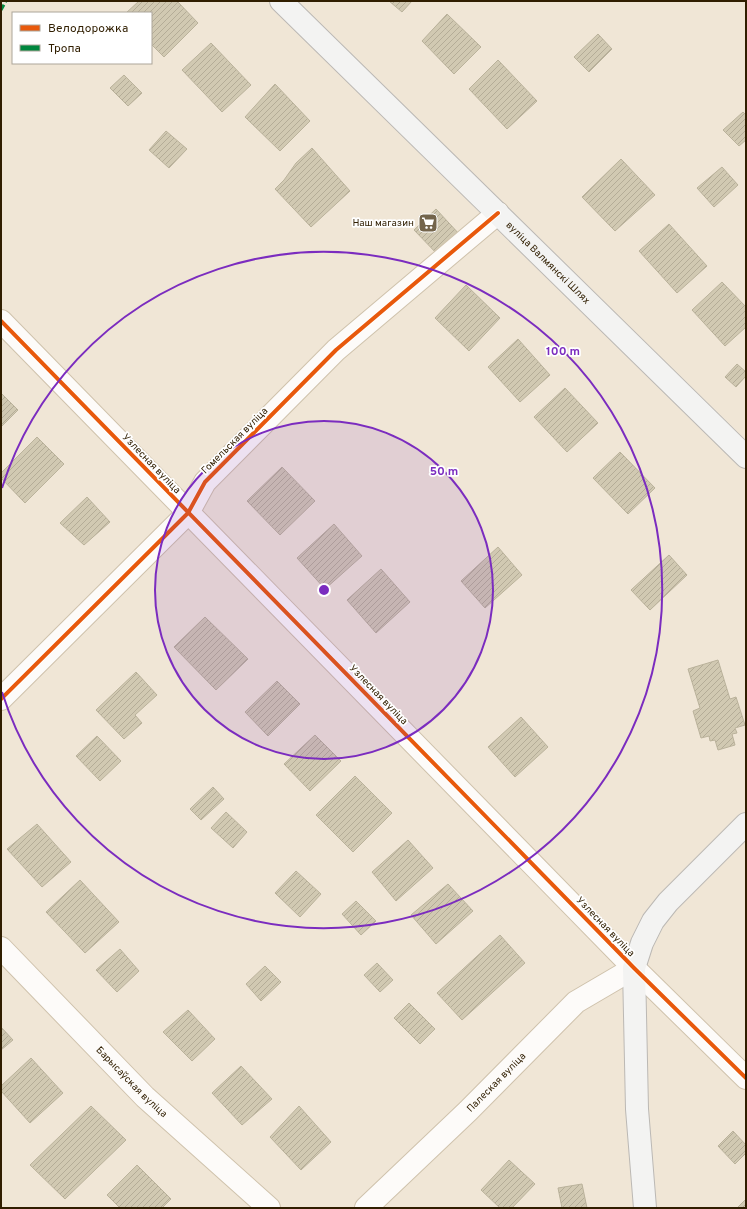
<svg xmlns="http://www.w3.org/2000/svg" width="747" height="1209" viewBox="0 0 747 1209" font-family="Overpass,sans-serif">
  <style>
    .building { fill: url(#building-hatch); stroke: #bab29b }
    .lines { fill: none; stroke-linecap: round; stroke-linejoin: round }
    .minor-casing { stroke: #cfc2ac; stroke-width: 24 }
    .major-casing { stroke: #bbb8b4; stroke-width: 24 }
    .minor { stroke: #fdfbf9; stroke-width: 22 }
    .major { stroke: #f3f3f2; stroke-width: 22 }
    .quiet { stroke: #00873e; stroke-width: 3; stroke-dasharray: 6 3; stroke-linecap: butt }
    .cycleway-casing { stroke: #fff; stroke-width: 6 }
    .cycleway { stroke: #e8590c; stroke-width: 4 }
    .ring { fill: none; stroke: #7b2cbf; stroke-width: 2 }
    .labels { text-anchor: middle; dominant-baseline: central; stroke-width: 3.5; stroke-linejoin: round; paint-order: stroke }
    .poi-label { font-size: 10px; fill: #301e00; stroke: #fff; text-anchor: end }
    .street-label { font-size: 10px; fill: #301e00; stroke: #fff }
    .centre { fill: #7b2cbf; stroke: #fff; stroke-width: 2 }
    .ring-label { font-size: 12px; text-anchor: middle; font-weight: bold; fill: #7b2cbf; stroke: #fff; stroke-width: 3.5; stroke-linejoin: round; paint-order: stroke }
  </style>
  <defs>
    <pattern id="building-hatch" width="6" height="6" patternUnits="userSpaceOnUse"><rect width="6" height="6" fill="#d1c9b2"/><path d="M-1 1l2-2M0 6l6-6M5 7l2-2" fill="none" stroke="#b4ac97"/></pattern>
  </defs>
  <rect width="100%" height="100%" fill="#f0e6d6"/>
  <g class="building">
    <polygon points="139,1 177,1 198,23 164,57 151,44 151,13 126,13"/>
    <polygon points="389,1 412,1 402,12"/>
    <polygon points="447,14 481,47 454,74 422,41"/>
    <polygon points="598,34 612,49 589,72 574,57"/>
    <polygon points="211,43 251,85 222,112 182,70"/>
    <polygon points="498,60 537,101 507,129 469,89"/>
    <polygon points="124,75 142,93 128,106 110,88"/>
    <polygon points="275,84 310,121 280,151 245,117"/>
    <polygon points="743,112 746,115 746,140 739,146 723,130"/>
    <polygon points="166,131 187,149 169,168 149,150"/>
    <polygon points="312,148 350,191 311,227 275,189 284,180 296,163"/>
    <polygon points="621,159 655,195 615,231 582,197"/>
    <polygon points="722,167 738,185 714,207 697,188"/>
    <polygon points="436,209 461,236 440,257 414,230"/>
    <polygon points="669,224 707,266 677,293 639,251"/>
    <polygon points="722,282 746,307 746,327 725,346 692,310"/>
    <polygon points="466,285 500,318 469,351 435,318"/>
    <polygon points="518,339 550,375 520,402 488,367"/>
    <polygon points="737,364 746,372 746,376 736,387 725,377"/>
    <polygon points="565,388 598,423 567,452 534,417"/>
    <polygon points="1,393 18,410 1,427"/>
    <polygon points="37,437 64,464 25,503 1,478 1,473"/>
    <polygon points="620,452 655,488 628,514 593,478"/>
    <polygon points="282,467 315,501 280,535 247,501"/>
    <polygon points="87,497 110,522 84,545 60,523"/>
    <polygon points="334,524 362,556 325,589 297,558"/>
    <polygon points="498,547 522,575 485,608 461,581"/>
    <polygon points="669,555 687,575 650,610 631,590"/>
    <polygon points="381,569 410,602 376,633 347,600"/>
    <polygon points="205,617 248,659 216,690 174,647"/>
    <polygon points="718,660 730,699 736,697 745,725 735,728 737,733 732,734 735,745 718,750 715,740 710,741 709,736 701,738 693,711 700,708 688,669"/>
    <polygon points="136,672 157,695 135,715 142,723 124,739 96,710"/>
    <polygon points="277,681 300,704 268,736 245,712"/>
    <polygon points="521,717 548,747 515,777 488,747"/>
    <polygon points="315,735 341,761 310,791 284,764"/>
    <polygon points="97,736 121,761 100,781 76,756"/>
    <polygon points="355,776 392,813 353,852 316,815"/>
    <polygon points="213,787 224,799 201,820 190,809"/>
    <polygon points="226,812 247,832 233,848 211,828"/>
    <polygon points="37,824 71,862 42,887 7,849"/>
    <polygon points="408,840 433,868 396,901 372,872"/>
    <polygon points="296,871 321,894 300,917 275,893"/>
    <polygon points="80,880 119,922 85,953 46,912"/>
    <polygon points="448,884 473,911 436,944 411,915"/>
    <polygon points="356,901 376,921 361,935 342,914"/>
    <polygon points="500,935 525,963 462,1020 437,993"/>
    <polygon points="120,949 139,971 117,992 96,970"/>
    <polygon points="377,963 393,980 380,992 364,975"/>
    <polygon points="265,966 281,982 261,1001 246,984"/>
    <polygon points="409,1003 435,1029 420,1044 394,1018"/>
    <polygon points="188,1010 215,1039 192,1061 163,1032"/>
    <polygon points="1,1027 13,1040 1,1050"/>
    <polygon points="31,1058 63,1093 30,1123 1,1091 1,1086"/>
    <polygon points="241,1066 272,1099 242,1125 212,1093"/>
    <polygon points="91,1106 126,1140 65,1199 30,1165"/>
    <polygon points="299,1106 331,1142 301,1170 270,1137"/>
    <polygon points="733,1131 746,1145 746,1153 735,1164 718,1146"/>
    <polygon points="509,1160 535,1184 512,1208 500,1208 481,1190"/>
    <polygon points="137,1165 171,1199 162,1208 120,1208 107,1195"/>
    <polygon points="582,1184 587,1208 562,1208 558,1188"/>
    <polygon points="746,1199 746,1208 737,1208"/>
  </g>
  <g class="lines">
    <g class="minor-casing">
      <g id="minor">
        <polyline points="1,321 634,968 746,1078"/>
        <polyline points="1,699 188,513 205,482 336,350 498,213"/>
        <path id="s1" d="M1 948 145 1097 269 1208"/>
        <path id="s2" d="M366 1208 468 1111 576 1002 634 968"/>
      </g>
    </g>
    <g class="major-casing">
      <g id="major">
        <path id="s3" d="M281 1 746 457"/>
        <polyline points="645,1208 637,1109 634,968 642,943 653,921 668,902 746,824"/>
      </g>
    </g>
    <use href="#minor" class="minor"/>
    <use href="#major" class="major"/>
    <polyline class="quiet" points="1,10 6,1"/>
    <g class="cycleway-casing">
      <g id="cycleway">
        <polyline points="1,321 634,968 746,1078"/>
        <polyline points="1,699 188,513 205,482 336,350 498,213"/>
      </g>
    </g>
    <use href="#cycleway" class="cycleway"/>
  </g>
  <circle cx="324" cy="590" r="169" fill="#7b2cbf" fill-opacity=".12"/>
  <g class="ring">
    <circle cx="324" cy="590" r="169"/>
    <path d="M2 488A338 338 0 1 1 2 692"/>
  </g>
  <defs>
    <g id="supermarket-square" transform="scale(1)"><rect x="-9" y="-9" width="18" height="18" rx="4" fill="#73644b" stroke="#fff"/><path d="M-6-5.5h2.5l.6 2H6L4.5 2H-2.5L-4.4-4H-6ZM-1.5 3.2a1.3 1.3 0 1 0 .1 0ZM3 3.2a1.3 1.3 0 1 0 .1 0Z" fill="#fff"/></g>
  </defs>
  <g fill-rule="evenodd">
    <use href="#supermarket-square" x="428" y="223"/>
  </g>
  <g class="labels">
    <g class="poi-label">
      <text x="414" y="223">Наш магазин</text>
    </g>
    <g class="street-label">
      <text stroke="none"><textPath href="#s3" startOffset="374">вуліца Валмянскі Шлях</textPath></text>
      <text transform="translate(235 441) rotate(-45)">Гомельская вуліца</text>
      <text transform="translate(151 464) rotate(46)">Узлесная вуліца</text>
      <text transform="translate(378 695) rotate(46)">Узлесная вуліца</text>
      <text transform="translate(605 927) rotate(46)">Узлесная вуліца</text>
      <text stroke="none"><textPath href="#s1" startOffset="187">Барысаўская вуліца</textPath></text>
      <text stroke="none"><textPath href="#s2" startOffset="181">Палеская вуліца</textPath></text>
    </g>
  </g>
  <circle cx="324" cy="590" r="6" class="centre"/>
  <g class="ring-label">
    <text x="563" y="355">100 m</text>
    <text x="444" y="475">50 m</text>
  </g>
  <rect width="747" height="1209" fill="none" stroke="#301e00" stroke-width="4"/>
  <rect x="12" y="12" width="140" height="52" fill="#ffffff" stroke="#aca599"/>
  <rect x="20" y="25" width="20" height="6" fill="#e8590c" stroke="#aca599"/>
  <text x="48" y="32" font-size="12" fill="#301e00">Велодорожка</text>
  <rect x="20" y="45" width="20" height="6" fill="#00873e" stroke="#aca599"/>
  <text x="48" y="52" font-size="12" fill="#301e00">Тропа</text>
</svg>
